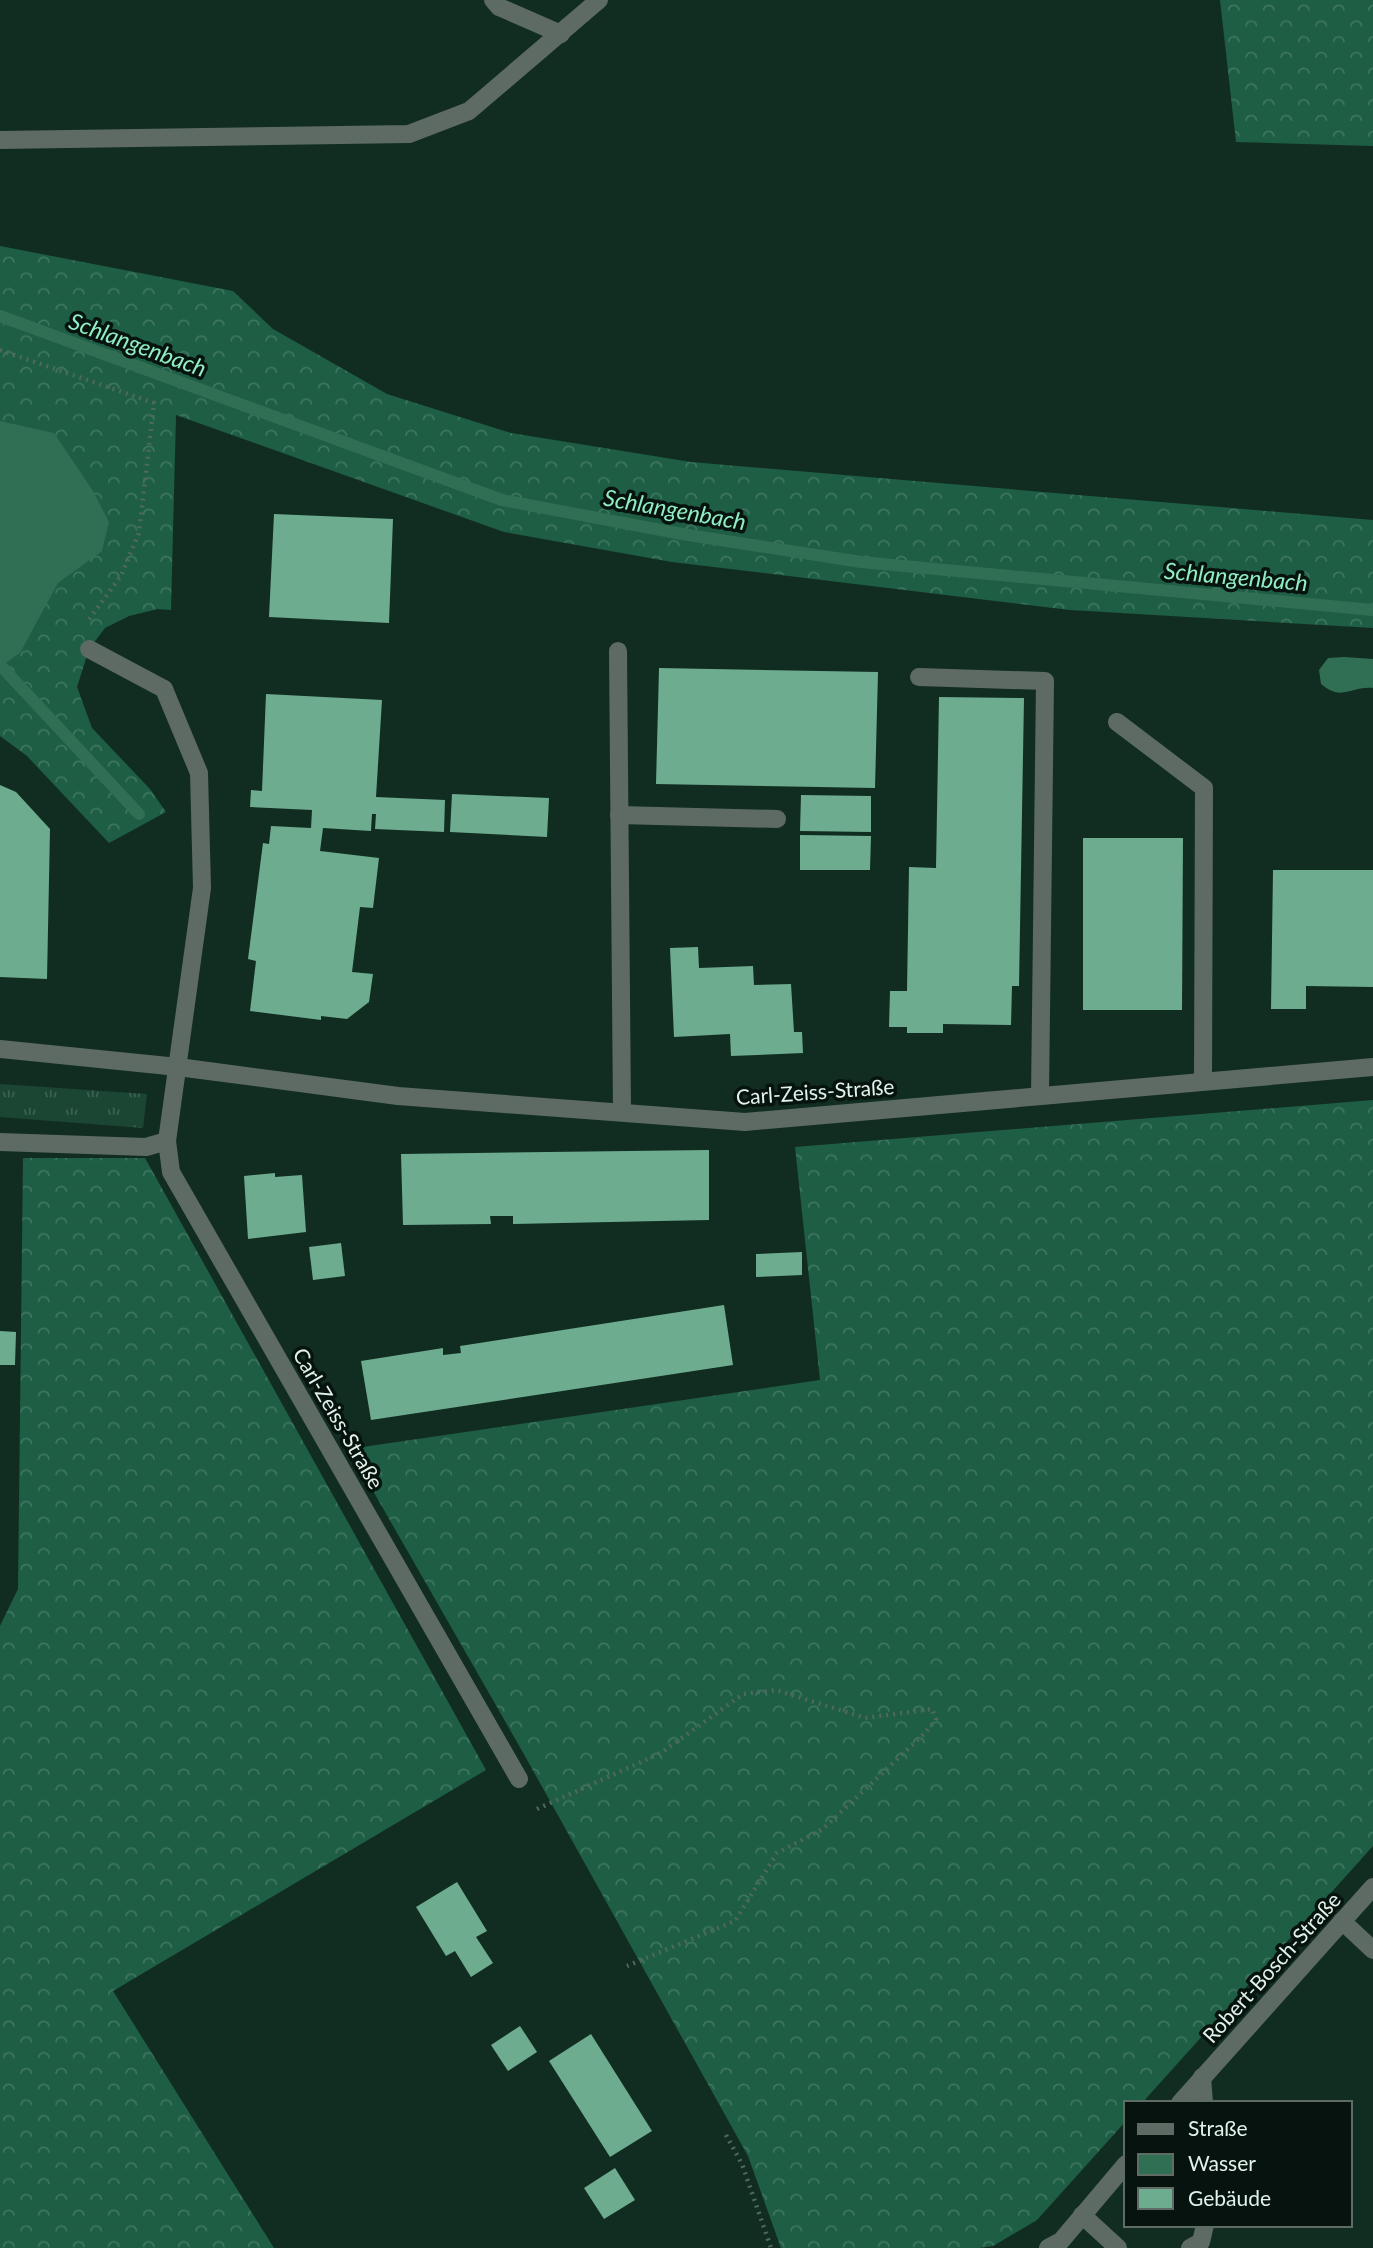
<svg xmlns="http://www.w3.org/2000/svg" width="1373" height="2248" viewBox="0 0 1373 2248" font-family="Lato,sans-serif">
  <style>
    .grass { fill: url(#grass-tufts) }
    .forest { fill: url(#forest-crowns) }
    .water { fill: #316f55 }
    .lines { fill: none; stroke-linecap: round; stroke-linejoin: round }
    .stream { stroke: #316f55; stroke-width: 12 }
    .building { fill: #6eac8f }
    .path { stroke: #50685e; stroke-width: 4.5; stroke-dasharray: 2 5; stroke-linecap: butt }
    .service { stroke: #5e6b64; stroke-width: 18 }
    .minor { stroke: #5e6b64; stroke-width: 18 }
    .labels { text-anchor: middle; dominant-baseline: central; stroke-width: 7; stroke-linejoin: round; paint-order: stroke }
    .street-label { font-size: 21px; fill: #e2f2ea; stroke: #07130e }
    .water-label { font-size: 23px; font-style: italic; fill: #91eec4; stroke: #07130e }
  </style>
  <defs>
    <pattern id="grass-tufts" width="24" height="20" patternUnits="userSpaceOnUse" patternTransform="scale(1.75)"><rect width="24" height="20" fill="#1b4634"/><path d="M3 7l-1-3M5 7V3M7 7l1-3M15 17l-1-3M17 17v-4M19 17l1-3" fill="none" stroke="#3c6152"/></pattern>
    <pattern id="forest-crowns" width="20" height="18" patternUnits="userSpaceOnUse" patternTransform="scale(1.75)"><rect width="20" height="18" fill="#1e5e45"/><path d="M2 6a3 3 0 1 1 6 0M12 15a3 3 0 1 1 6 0" fill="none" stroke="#3e7660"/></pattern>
  </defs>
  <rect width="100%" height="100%" fill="#112d21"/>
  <polygon class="grass" points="0,1084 147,1094 143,1128 0,1117"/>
  <g class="forest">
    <polygon points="1220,0 1373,0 1373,146 1236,142"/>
    <polygon points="0,246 233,291 273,329 387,394 511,433 691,462 1373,520 1373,628 1070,610 672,562 504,532 176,415 171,610 158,609 129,616 105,628 89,649 77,687 92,728 150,789 166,812 109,843 27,756 0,736"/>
    <polygon points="1373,1100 1373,1846 1142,2103 1126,2103 1126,2121 1037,2220 993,2246 979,2248 781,2248 748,2156 521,1749 349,1449 820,1380 795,1147"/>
    <polygon points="23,1158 145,1158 486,1770 113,1991 274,2248 0,2248 0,1626 18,1589"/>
  </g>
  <g class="water">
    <polygon points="0,421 54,433 93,491 109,522 102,551 58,583 20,653 0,667"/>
    <path d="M1344 657 1373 659V688C1350 686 1343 702 1321 684L1319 670 1328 658Z"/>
  </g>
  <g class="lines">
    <g class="stream">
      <polyline points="0,316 502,500 682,534 861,562 1373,610"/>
      <polyline points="0,665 139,814"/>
    </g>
  </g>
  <g class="building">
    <polygon points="274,514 393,519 389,623 269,617"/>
    <polygon points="659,668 878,672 875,788 656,784"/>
    <polygon points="266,694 382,700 376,797 445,800 444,832 375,829 376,814 372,814 371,831 323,828 320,851 379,858 373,908 360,907 352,972 373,974 369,1002 347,1019 321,1016 321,1020 250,1011 256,961 248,959 263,843 269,844 271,826 311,828 312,810 250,807 251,790 262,791"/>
    <polygon points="939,697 1024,698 1019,986 1012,986 1011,1025 943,1024 943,1033 907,1033 907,1027 889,1027 890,991 907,991 909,867 936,868"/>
    <polygon points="0,785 16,792 50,829 47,979 0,977"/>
    <polygon points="452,794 549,798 547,837 450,832"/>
    <polygon points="801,795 871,796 871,832 800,831"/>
    <polygon points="800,835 871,836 870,870 800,870"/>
    <polygon points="1083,838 1183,838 1182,1010 1083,1010"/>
    <polygon points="1273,870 1373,870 1373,987 1306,986 1306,1009 1271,1009"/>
    <polygon points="698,947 699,968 753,966 754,985 791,984 794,1032 802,1032 803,1053 731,1056 730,1034 674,1037 670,948"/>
    <polygon points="709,1150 709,1220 513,1224 513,1216 490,1216 491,1224 403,1225 401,1154"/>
    <polygon points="275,1173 275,1177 302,1175 306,1232 248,1239 244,1176"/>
    <polygon points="341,1243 345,1276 313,1280 309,1247"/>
    <polygon points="802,1252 802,1275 756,1277 756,1254"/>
    <polygon points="724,1305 733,1365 371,1420 361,1361 443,1348 443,1355 461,1353 460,1346"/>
    <polygon points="0,1331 16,1332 15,1365 0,1365"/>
    <polygon points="457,1882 487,1931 476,1937 493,1963 471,1977 455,1951 446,1956 416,1907"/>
    <polygon points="520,2026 537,2052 508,2071 491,2045"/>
    <polygon points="591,2034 652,2131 610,2157 549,2061"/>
    <polygon points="615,2168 635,2200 604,2219 584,2188"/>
  </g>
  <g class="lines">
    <g class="path">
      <polyline points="0,350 154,403 139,533 121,576 87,622"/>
      <polyline points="537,1809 661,1753 743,1694 776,1690 865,1718 932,1709 936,1719 926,1732 823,1829 777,1853 735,1921 627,1966"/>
      <polyline points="726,2135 742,2164 771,2248"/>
    </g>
    <g class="service">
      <polyline points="493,0 499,7 561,34"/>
      <polyline points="0,140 409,134 469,111 599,0"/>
      <polyline points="89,649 164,689"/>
      <polyline points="618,651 622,1112"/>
      <polyline points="919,677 1045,681 1040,1095"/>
      <polyline points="1117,722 1204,788 1203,1080"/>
      <polyline points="619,815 777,819"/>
      <polyline points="0,1142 146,1147 167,1141"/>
      <polyline points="1342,1921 1373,1950"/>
    </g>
    <g class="minor">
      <polyline points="164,689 199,773 202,888 167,1141 171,1172 519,1779"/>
      <polyline points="0,1049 178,1067 398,1096 745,1122 1373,1067"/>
      <polyline points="1202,2077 1204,2103"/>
      <polyline points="1180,2103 1373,1887"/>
      <polyline points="1082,2215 1118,2248"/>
      <polyline points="1048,2248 1061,2241 1126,2164"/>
      <polyline points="1190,2248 1201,2242 1205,2225"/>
    </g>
  </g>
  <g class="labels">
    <g class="street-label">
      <text transform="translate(815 1091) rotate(-4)">Carl-Zeiss-Straße</text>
      <text transform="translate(339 1418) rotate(60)">Carl-Zeiss-Straße</text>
      <text transform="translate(1271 1967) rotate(-48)">Robert-Bosch-Straße</text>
    </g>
    <g class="water-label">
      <text transform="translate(138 344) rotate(20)">Schlangenbach</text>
      <text transform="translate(675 509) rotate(10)">Schlangenbach</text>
      <text transform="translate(1236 576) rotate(5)">Schlangenbach</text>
    </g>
  </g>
  <rect x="1124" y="2101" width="228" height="126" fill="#07130e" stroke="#5f6c66" stroke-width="2"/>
  <rect x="1138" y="2124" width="35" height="10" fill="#5e6b64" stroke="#5f6c66" stroke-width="2"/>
  <text x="1188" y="2136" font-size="21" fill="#e2f2ea">Straße</text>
  <rect x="1138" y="2154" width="35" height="21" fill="#316f55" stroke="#5f6c66" stroke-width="2"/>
  <text x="1188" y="2171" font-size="21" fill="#e2f2ea">Wasser</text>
  <rect x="1138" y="2188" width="35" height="21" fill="#6eac8f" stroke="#5f6c66" stroke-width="2"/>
  <text x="1188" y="2206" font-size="21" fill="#e2f2ea">Gebäude</text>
</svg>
